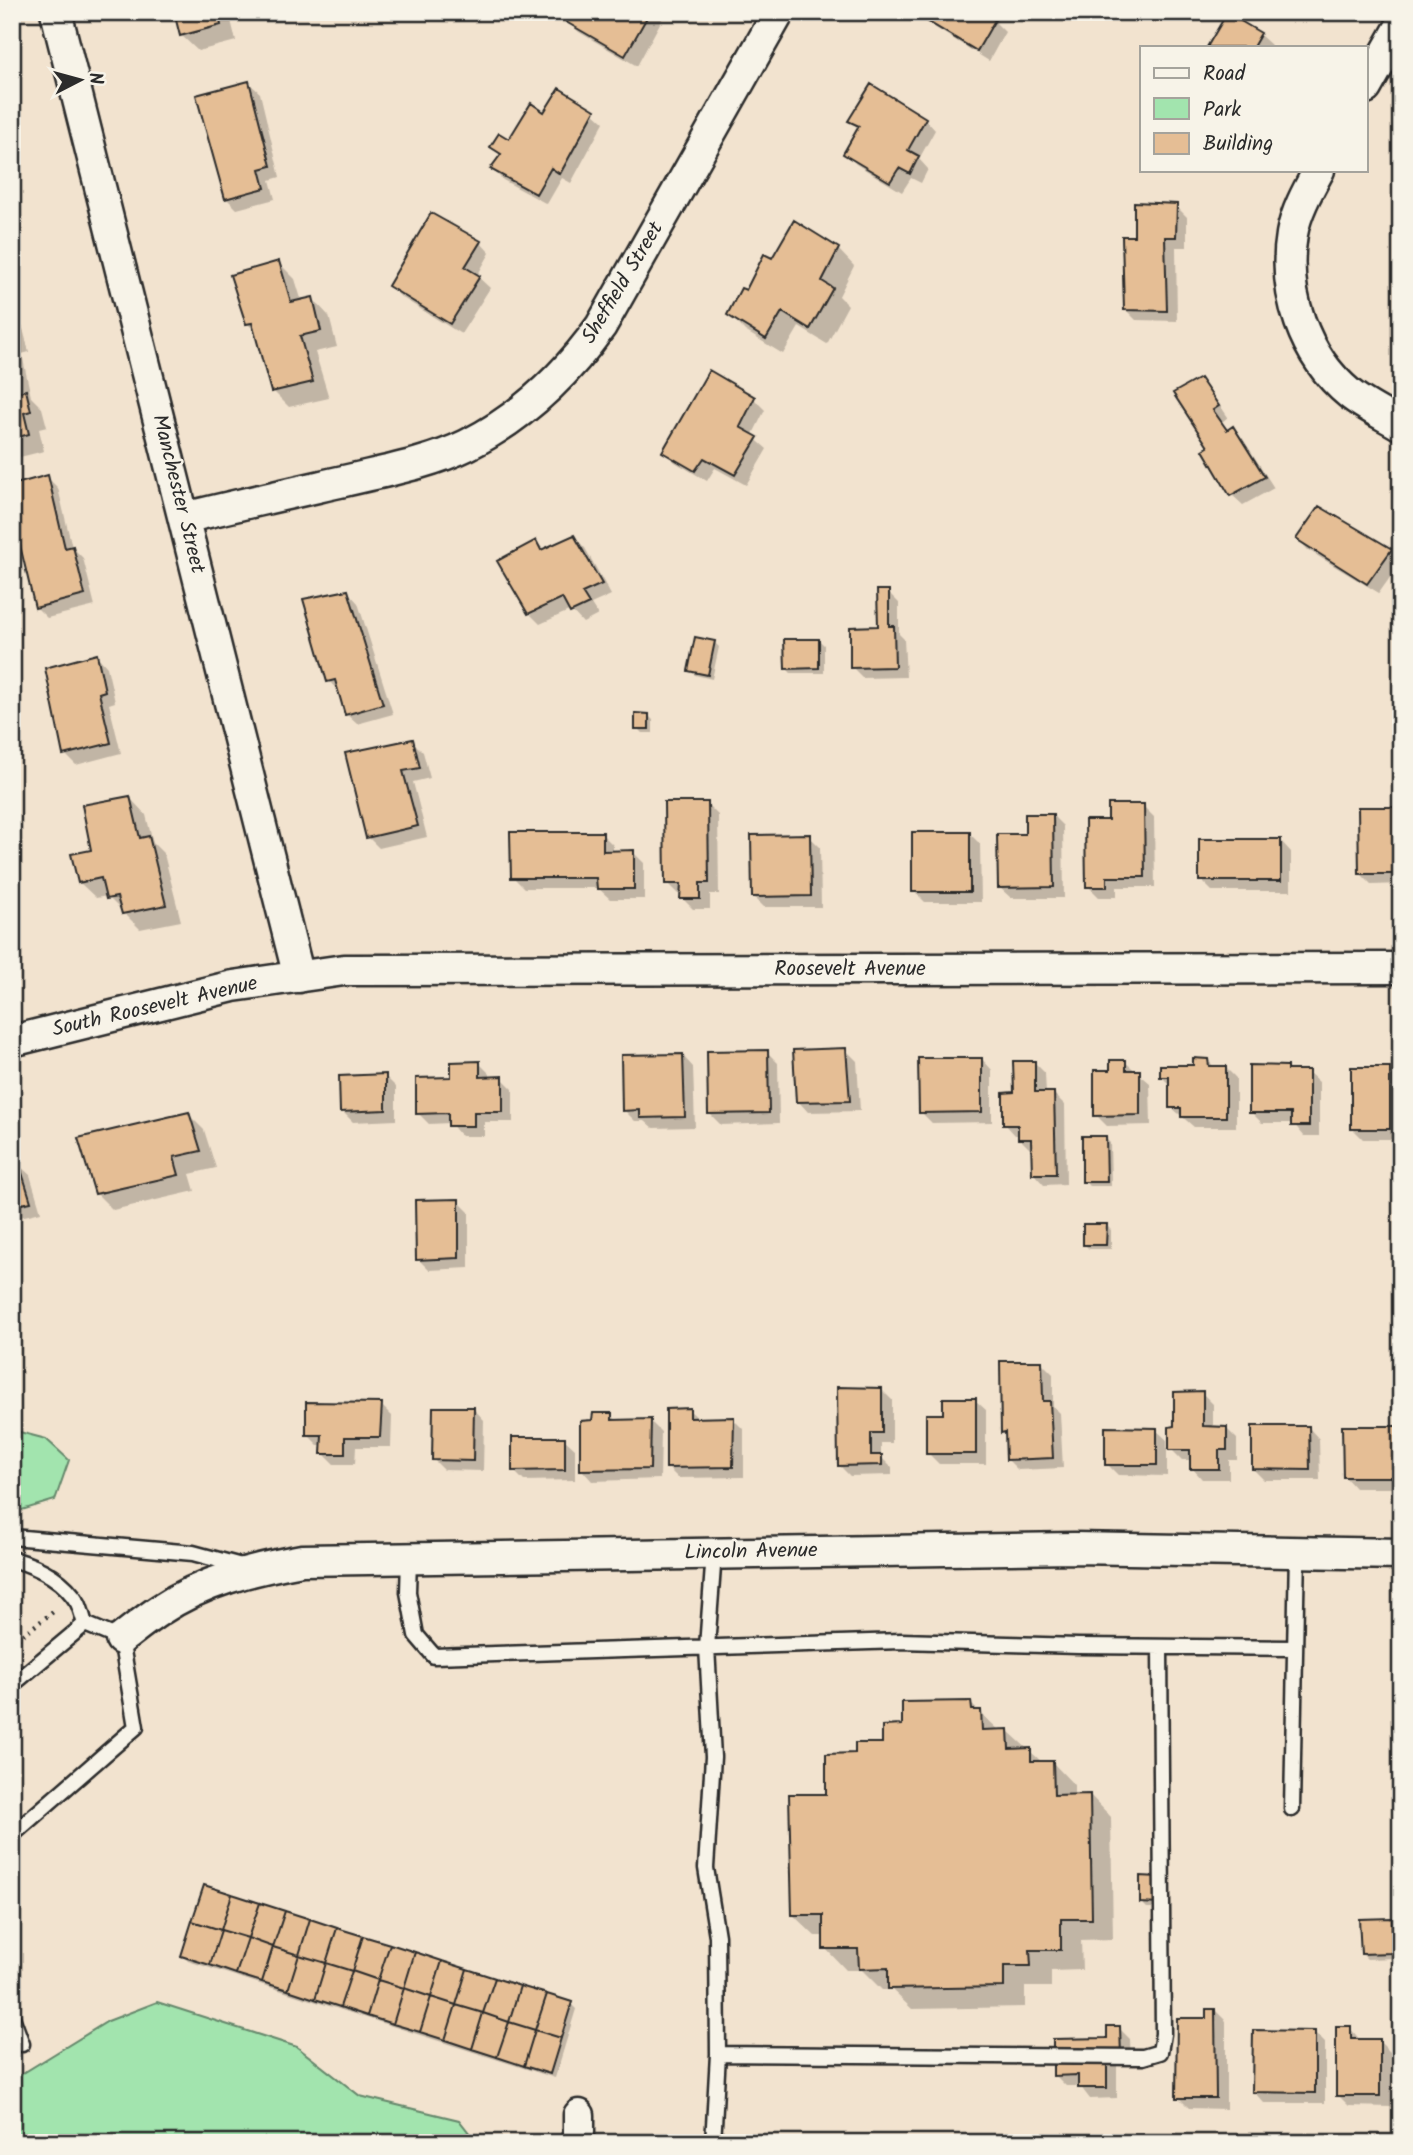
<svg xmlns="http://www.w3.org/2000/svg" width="1413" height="2155" font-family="Kalam,sans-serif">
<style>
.green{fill:#a2e4ae;stroke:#66886c;stroke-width:2}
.shadow{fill:#0003;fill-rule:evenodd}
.building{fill:#e5be95;stroke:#2b2b2b;stroke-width:2}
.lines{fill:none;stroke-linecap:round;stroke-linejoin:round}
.lane-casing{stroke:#2b2b2b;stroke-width:19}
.street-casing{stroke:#2b2b2b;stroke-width:35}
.path{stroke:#2b2b2b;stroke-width:4.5;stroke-dasharray:2 5;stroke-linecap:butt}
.lane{stroke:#f7f3e8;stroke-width:14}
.street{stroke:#f7f3e8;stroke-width:30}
.labels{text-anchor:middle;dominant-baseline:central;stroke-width:5;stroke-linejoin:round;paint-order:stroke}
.street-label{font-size:21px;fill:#2b2b2b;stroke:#f7f3e8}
</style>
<rect width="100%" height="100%" fill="#f2e3cf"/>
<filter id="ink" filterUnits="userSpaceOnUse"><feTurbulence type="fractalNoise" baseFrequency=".0143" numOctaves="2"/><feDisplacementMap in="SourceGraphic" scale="14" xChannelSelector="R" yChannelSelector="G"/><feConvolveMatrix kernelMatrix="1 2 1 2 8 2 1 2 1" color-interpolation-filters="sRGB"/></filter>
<g filter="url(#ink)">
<path class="green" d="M12,1430L46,1439L69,1460L55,1500L12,1513Z
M157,2002L297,2047L360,2096L459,2120L477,2143H12V2080L108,2021Z"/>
<path class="shadow" d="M176,12H229L236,41L198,51L181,35Z
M574,12H666L637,66L579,32L568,22Z
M910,12H1001L996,23L1005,32L989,61Z
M1227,16L1260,35L1271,45L1270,47H1209Z
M249,83L260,93L280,177L270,180L275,199L237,209L226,198Z
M593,112L604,122L571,183L562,178L547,204L503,180L492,169L501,156L492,146L510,141L545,115Z
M925,119L935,130L919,159L928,169L921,183L911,178L902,192L856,164L846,153L860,130L851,121Z
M1176,206L1187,217V247H1176L1177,321L1136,320L1125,309L1135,238Z
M480,242L490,253L477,276L490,288L461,334L401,297L390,286Z
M838,249L854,266L839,296L848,305L827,344L799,327L783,354L745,331L729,314L773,260Z
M279,263L295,279L302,302L313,299L329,316L337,347L315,352L329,398L289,407L273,391L257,333L247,323Z
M12,307L19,313L29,352L22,354L31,397L42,408L47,427L39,429L44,451L12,459Z
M710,373L754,399L765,410L752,436L767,449L746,485L715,468L707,481L675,462L664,451Z
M1200,380L1210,391L1228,417L1222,422L1229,431L1233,428L1243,439L1274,488L1243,505L1232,495L1211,448Z
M47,477L58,488L72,547L83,558L95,606L47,618L36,607Z
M574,537L585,548L611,595L591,604L598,615L583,623L571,610L540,624L529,613L536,542L545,550Z
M1298,539L1391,550L1401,562L1379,593L1308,550Z
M348,592L358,603L393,714L357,724L346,714L340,693L329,681Z
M888,592L899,603V634L904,639L906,677L863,678L852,667L880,628Z
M819,640L824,645V673H791L786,668Z
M714,642L719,647L712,679L695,675L690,670Z
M97,656L107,667L115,702L109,704L121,753L76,765L65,754Z
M648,715L653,720V733H642L637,728Z
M412,741L423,752L430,778L413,782L427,837L379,848L368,837Z
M130,798L146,815L153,843L164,854L181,921L140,929L107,896L96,898L79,882L93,851Z
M707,804L718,815L719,894H710V909H693L682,898V894H678L667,883Z
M1143,806L1154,817L1155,887H1117V897H1099L1088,886L1109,822Z
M1401,808V884L1372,885L1361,874Z
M1053,816L1063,826L1064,898H1011L1000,888L1027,836Z
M602,834L613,845V852H633L644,863V899H610L598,888H524L513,877Z
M970,834L980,844L981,902H925L914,891Z
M809,836L820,847L821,907H764L753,896Z
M1281,841L1291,852V891H1212L1201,880Z
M846,1050L857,1061L860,1111L808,1112L798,1101Z
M767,1052L778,1063L779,1123L721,1125L710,1114Z
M683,1056L693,1067L695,1127L653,1128L645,1121H635L624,1110Z
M982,1059L992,1070V1122L932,1123L921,1112Z
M1208,1060L1215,1068L1225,1067L1236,1078V1127H1194L1171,1107V1086L1161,1076L1194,1067Z
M1034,1062L1045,1073L1046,1094H1054L1065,1105L1066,1184L1044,1185L1034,1174L1033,1149H1030L1019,1138V1135H1015L1005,1124L1016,1094Z
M1125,1062L1150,1083L1151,1125L1107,1126L1096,1115L1112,1072Z
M479,1063L490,1074V1078H502L513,1089V1122H484V1136H461L450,1123L429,1124L418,1113L453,1079Z
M1287,1067L1291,1072H1308L1319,1082V1136H1304L1293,1123H1262L1251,1112Z
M1389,1069L1400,1079V1139H1363L1353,1129Z
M385,1076L396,1087V1120L353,1122L342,1111Z
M188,1114L204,1130L216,1168L190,1174L195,1191L113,1210L96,1193Z
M1105,1138L1110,1143L1111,1186H1089L1084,1181Z
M19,1165L30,1175L41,1212L12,1219V1166Z
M458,1201L469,1212V1268L429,1270L418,1259Z
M1106,1225L1111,1230V1249H1089L1084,1244Z
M1042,1363L1053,1374V1406L1060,1413L1063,1468L1018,1470L1007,1459L1006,1436L1003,1432Z
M881,1389L892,1400V1443H881V1457L892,1468V1475L850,1476L839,1465Z
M1202,1393L1213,1404V1428H1226L1237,1439V1460H1229V1479H1202L1192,1468V1460H1182L1171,1449L1176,1428Z
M975,1400L986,1410V1464H939L928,1453L945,1415Z
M381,1405L392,1416L391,1447H356L355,1464H334L323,1453V1445H318L307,1434Z
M474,1409L484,1420L483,1471L444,1470L433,1459Z
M689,1410L699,1419H733L744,1430V1477L678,1478L668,1468Z
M612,1415L618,1422L650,1421L661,1432L660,1479L592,1481L582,1470L594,1422Z
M1309,1428L1319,1439L1320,1480H1264L1253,1469Z
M1401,1428V1488H1355L1345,1477Z
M1156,1430L1167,1440V1476L1118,1475L1107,1464Z
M564,1439L575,1449V1480L524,1481L513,1470Z
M970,1703L1000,1731H1008L1043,1763H1053L1074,1785V1796L1090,1795L1111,1817L1113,1939L1081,1940L1082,1970L1051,1971V1987H1025V2007L912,2009L892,1990H882L862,1970H846L825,1948V1936H815L793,1915L828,1795L857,1755L883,1745L903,1727ZM980,1722H983V1739Z
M1142,1878L1163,1908H1147L1142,1903Z
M1391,1920L1396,1925V1958L1367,1959L1362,1954Z
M183,1956L571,2004L576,2009L555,2078L188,1961Z
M1215,2010L1226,2021V2109L1189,2108L1178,2097L1208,2020Z
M1119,2028L1130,2039L1131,2066H1117V2098L1090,2099L1080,2086H1066L1055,2075L1109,2040Z
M1350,2028L1361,2041H1379L1390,2052L1391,2107L1349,2106L1338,2095Z
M1314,2032L1325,2043V2103H1264L1254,2092Z"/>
<path class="building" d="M174,12H218L221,25L180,36Z
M572,12H650L625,56L566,22Z
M912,12H985L984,14L995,20L977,51Z
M1227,13L1261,33L1253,47H1207Z
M249,81L271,166L260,169L265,188L225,199L196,95Z
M871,84L926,118L908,150L919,156L910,174L899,168L890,182L843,154L859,126L848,121Z
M559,88L595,110L560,174L551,168L536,194L490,169L501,154L490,147L499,133L509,139L531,103L544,112Z
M1134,202L1177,204L1176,237H1165L1167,311L1124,310L1122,236H1134Z
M431,213L481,241L465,267L480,276L450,324L388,286Z
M794,220L839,248L822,281L833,288L810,329L782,312L766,339L727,315L741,288L746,290L764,254L772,258Z
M279,261L291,302L313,297L321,331L300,336L313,382L271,392L252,323L246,324L230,275Z
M12,364L18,392L26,390L31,411L24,413L29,434L12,439Z
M709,370L755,397L740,427L758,437L735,475L704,458L695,471L662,452Z
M1200,378L1219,406L1213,410L1227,430L1233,426L1265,477L1230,496L1203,450L1208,447L1173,393Z
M48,475L65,548L73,546L85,595L35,608L12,512V485Z
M1319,506L1392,549L1367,584L1296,539Z
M574,535L602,584L582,593L589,604L570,613L562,598L528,614L497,561L536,540L541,550Z
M348,590L383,704L345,715L335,680L327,682L303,599Z
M877,590H889V626H894L895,667L850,668V627L878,626Z
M695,637L715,641L708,675L688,671Z
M784,639H819V668L785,669Z
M97,654L105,691L99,693L111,743L63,755L45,668Z
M635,713L649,714V729H635Z
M413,739L420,768L403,771L418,826L366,838L345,753Z
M130,796L140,838L149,836L166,905L122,914L117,897L106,899L101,878L78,883L71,854L91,850L82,805Z
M664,802H708L709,883H700V899H680L681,884H665Z
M1108,804H1144L1145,877H1107V887H1086L1085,820H1108Z
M1358,807H1401V874H1359Z
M1025,814H1053L1054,887L998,888L997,834H1025Z
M510,832H603V851L634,850V889H597L596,878H511Z
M912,832H970V892H912Z
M810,834L811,896L752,897L751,835Z
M1199,839H1281V881H1199Z
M846,1048L850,1101L796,1102L793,1050Z
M768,1050L769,1113L708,1114L707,1051Z
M683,1054L685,1117L640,1118V1110L622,1111L621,1055Z
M918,1058H982V1112L919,1113Z
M1193,1058L1208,1059L1209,1066H1226V1117H1181V1108H1169V1077H1160V1065H1193Z
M1110,1060H1126V1070H1140V1115L1094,1116V1070H1110Z
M480,1061V1077L503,1076V1112H474V1126H448V1113L416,1114V1078L451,1077V1062Z
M1013,1061H1035V1092H1054L1056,1174H1032L1031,1139H1018V1125H1003V1093L1014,1092Z
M1249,1065L1287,1066V1070H1309V1126H1291V1113H1249Z
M1351,1067H1390V1129H1351Z
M386,1074V1110L340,1112L339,1076Z
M189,1112L201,1151L174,1157L179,1175L95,1194L78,1138Z
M1082,1136H1106L1107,1182H1082Z
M19,1163L31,1202L12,1206V1164Z
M459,1199V1258L416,1260L415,1200Z
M1083,1224H1107L1106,1245H1083Z
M1000,1361H1042L1043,1401H1050L1053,1458L1006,1460L1005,1432L1001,1433Z
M837,1387L882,1388V1433H871V1455H882V1465L838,1466Z
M1203,1391V1426L1227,1427V1450H1219V1469H1190V1450H1169V1427L1174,1426V1392Z
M943,1398H976V1454H926V1414H943Z
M306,1402L382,1403L380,1437H345V1454H321L322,1435H306Z
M433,1407H474L473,1461L432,1460Z
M690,1408V1418L734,1417L733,1467L666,1468V1409Z
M593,1413H612V1420L651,1419L650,1469L580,1470V1421L592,1420Z
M1252,1426H1309L1310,1470L1252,1469Z
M1342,1426H1401V1477H1343Z
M1105,1427L1157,1428V1465H1105Z
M512,1437H565V1470L512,1471Z
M971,1701L972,1710H981L982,1730L1008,1729L1009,1749L1031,1748V1761H1053L1054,1795L1090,1794L1092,1919H1061V1950H1030L1031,1966H1004V1987L888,1989V1968L859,1969L858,1949H823V1915H792L789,1794H826V1754L855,1753V1743H882V1726L902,1725V1702Z
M1140,1876L1159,1877V1904L1140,1903Z
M204,1885L232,1894L221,1930L192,1921Z
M232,1894L260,1903L248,1938L221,1930Z
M260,1903L285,1911L273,1947L248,1938Z
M285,1911L310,1919L299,1955L273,1947Z
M1392,1918V1953L1361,1954L1359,1919Z
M310,1919L337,1928L326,1963L299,1955Z
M192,1921L221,1930L210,1965L181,1956Z
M337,1928L363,1936L352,1971L326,1963Z
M221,1930L248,1938L236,1974L210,1965Z
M363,1936L390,1944L378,1980L352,1971Z
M248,1938L273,1947L262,1982L236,1974Z
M390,1944L415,1952L404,1988L378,1980Z
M273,1947L299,1955L288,1990L262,1982Z
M415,1952L442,1961L431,1997L404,1988Z
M299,1955L326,1963L315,1999L288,1990Z
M442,1961L467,1969L456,2005L431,1997Z
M326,1963L352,1971L340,2007L315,1999Z
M467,1969L495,1978L483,2013L456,2005Z
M352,1971L378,1980L367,2016L340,2007Z
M495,1978L520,1986L509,2022L483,2013Z
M378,1980L404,1988L393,2024L367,2016Z
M520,1986L547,1994L535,2030L509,2022Z
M404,1988L431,1997L420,2032L393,2024Z
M547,1994L572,2002L561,2038L535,2030Z
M431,1997L456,2005L445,2040L420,2032Z
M456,2005L483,2013L472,2049L445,2040Z
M1206,2009H1215L1216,2098H1176L1177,2018H1206Z
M483,2013L509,2022L497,2057L472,2049Z
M509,2022L535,2030L524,2066L497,2057Z
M1107,2026H1120L1121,2056H1107V2088H1078V2075L1053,2076V2039L1107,2038Z
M1336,2026H1351V2039H1380V2096H1336Z
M535,2030L561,2038L550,2074L524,2066Z
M1253,2030L1315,2031V2093L1252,2092Z"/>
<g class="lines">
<defs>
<path id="lane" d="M12,1537L193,1553L245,1567
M12,1559C37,1566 64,1579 78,1603C81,1609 83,1618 85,1624
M409,1559L408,1592L416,1635L434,1656L901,1641L1078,1646L1294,1648
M12,1685L85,1624L121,1639L136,1727L12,1835
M1292,1809L1297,1551
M12,2017L22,2044
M718,2054L1143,2057L1160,2052L1163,2034L1160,1647
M713,2143L718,2054L717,1936L706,1868L713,1757L707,1647L714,1553"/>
<path id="street" d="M56,12L299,977
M1366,88L1401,26
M1319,170C1308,190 1296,211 1292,234C1282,292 1304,356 1350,394C1365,406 1384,415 1401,425
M184,518C237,505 291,493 344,481C386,471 428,464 467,445C521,418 566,375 601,326L779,12
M12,1041L233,986L344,970L1401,968
M121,1639C134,1629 146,1619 160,1610C203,1581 253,1569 302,1560L1074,1548L1401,1554
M579,2143V2115"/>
</defs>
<use href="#lane" class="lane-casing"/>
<use href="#street" class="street-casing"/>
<path class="path" d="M12,1643L53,1612"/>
<use href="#lane" class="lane"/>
<use href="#street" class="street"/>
</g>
</g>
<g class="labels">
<g class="street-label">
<text transform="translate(623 283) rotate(-59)">Sheffield Street</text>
<text transform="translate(178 494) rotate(76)">Manchester Street</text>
<text x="850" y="969">Roosevelt Avenue</text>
<text transform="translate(155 1007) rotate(-13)">South Roosevelt Avenue</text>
<text transform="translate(751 1552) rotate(-1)">Lincoln Avenue</text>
</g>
</g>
<rect width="1413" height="2155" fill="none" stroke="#f7f3e8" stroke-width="42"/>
<rect x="21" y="21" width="1371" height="2113" fill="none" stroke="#2b2b2b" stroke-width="2.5" filter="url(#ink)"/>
<rect x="1140" y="46" width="228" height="126" fill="#f7f3e8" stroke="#a5a39c" stroke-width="2"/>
<rect x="1154" y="68" width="35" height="10" fill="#f7f3e8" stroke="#a5a39c" stroke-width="2"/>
<text x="1203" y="80" font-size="21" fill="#2b2b2b">Road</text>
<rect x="1154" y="98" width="35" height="21" fill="#a2e4ae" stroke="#a5a39c" stroke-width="2"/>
<text x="1203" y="116" font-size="21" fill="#2b2b2b">Park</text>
<rect x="1154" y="133" width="35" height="21" fill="#e5be95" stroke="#a5a39c" stroke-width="2"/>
<text x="1203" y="150" font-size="21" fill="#2b2b2b">Building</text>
<g transform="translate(80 80) rotate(84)" stroke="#f7f3e8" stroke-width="5" paint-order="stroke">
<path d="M0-5L12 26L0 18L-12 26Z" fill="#2b2b2b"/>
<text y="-10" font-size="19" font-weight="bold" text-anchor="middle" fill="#2b2b2b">N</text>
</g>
</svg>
